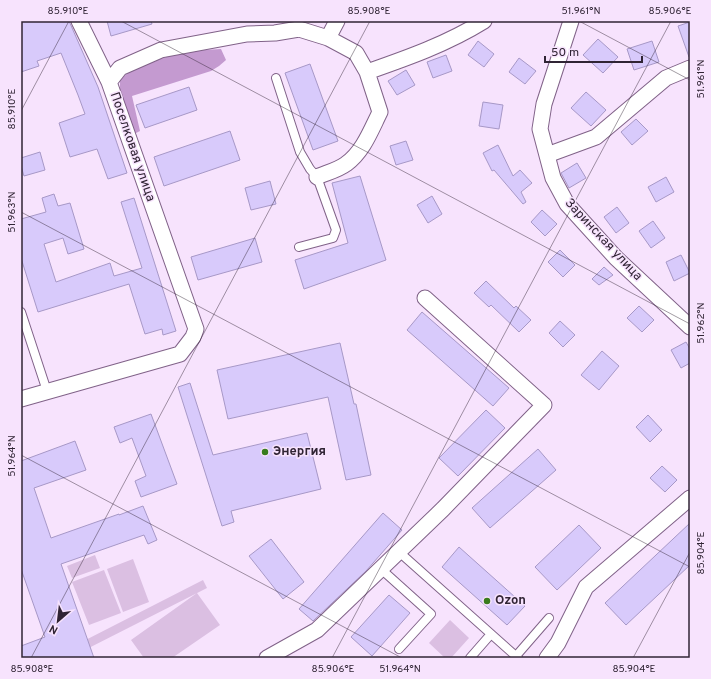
<svg xmlns="http://www.w3.org/2000/svg" width="711" height="679" font-family="Overpass,sans-serif">
<style>
.green{fill:#dbbfe2}
.forest{fill:#c49ad0}
.building{fill:#d8cafb;stroke:#a798c7}
.lines{fill:none;stroke-linecap:round;stroke-linejoin:round}
.lane-casing{stroke:#806288;stroke-width:10}
.street-casing{stroke:#806288;stroke-width:17}
.lane{stroke:#fff;stroke-width:8}
.street{stroke:#fff;stroke-width:15}
.ticks{fill:none;stroke:#302434;stroke-width:1;stroke-opacity:0.45}
.poi-dot{fill:#387c1d;stroke:#f7e3fd;stroke-width:1.5}
.labels{text-anchor:middle;dominant-baseline:central;stroke-width:3;stroke-linejoin:round;paint-order:stroke}
.street-label{font-size:13px;fill:#302434;stroke:#f7e3fd}
.poi-label{font-size:13px;font-weight:bold;fill:#302434;stroke:#f7e3fd;text-anchor:start}
.neatline{fill:none;stroke:#302434;stroke-width:1.5}
.ticks-label{font-size:10px;text-anchor:middle;fill:#302434}
</style>
<rect width="100%" height="100%" fill="#f7e3fd"/>
<path class="green" d="M95,555L100,568L72,578L67,566Z
M133,559L149,602L123,612L107,569Z
M104,570L121,613L89,625L72,582Z
M203,580L207,588L71,657L68,649Z
M197,593L220,625L172,658H144L131,640Z
M450,620L469,638L451,658H445L429,643Z"/>
<path class="forest" d="M221,49L226,60L219,66L211,71L132,96L140,131L132,135L120,103V79L131,71L147,63L186,51Z"/>
<path class="building" d="M21,21H69L98,87L127,173L108,179L97,149L70,157L59,123L85,114L78,95L61,53L37,61L39,66L21,72Z
M107,21H151L152,24L111,36Z
M690,22V57H689L678,26Z
M598,39L618,57L603,73L583,55Z
M478,41L494,54L484,67L468,55Z
M652,41L659,62L634,70L627,49Z
M446,55L452,71L433,78L427,62Z
M519,58L536,71L525,84L509,72Z
M310,64L338,141L313,150L285,73Z
M406,70L415,85L397,95L388,81Z
M189,87L197,110L145,128L136,105Z
M586,92L606,110L591,126L571,108Z
M483,102L503,105L499,129L479,126Z
M636,119L648,131L632,145L621,132Z
M230,131L240,160L164,186L154,157Z
M406,141L413,160L396,165L390,146Z
M498,145L513,176L520,170L532,183L521,192L526,202L523,204L494,170L492,171L483,153Z
M40,152L45,170L24,176L21,166V158Z
M577,163L586,178L569,188L561,173Z
M360,176L386,260L304,289L295,260L348,243L332,183Z
M666,177L674,192L656,202L648,187Z
M270,181L276,204L251,210L245,188Z
M54,194L58,206L70,203L84,249L68,254L63,238L44,244L56,282L110,263L114,276L142,268L121,202L134,198L176,331L163,335L162,329L145,334L129,284L38,312L21,258V219L46,212L42,198Z
M432,196L442,214L428,223L417,205Z
M617,207L629,223L616,233L604,217Z
M542,210L557,224L545,236L531,222Z
M653,221L665,238L651,248L639,231Z
M255,238L262,262L198,280L191,257Z
M560,250L575,265L563,277L548,262Z
M681,255L690,273L674,281L666,262Z
M604,267L613,275L599,285L592,279Z
M486,281L514,308L516,306L531,320L519,332L491,305L489,307L474,293Z
M639,306L654,320L642,332L627,318Z
M422,312L509,388L493,406L407,330Z
M560,321L575,335L563,347L549,333Z
M686,342L690,349V363L681,368L671,350Z
M340,343L354,404H356L371,475L346,480L328,397L228,419L217,370Z
M602,351L619,366L599,390L581,375Z
M190,383L213,455L307,433L321,489L231,511L234,522L222,526L178,387Z
M486,410L505,428L458,476L439,458Z
M151,414L177,484L141,497L135,481L146,476L132,438L120,443L114,427Z
M648,415L662,430L650,442L636,427Z
M75,441L86,470L34,488L51,538L119,514V515L143,506L157,540L148,544L144,535L61,564L94,658H21V646L45,637L21,569V461Z
M538,449L556,470L490,528L472,508Z
M662,466L677,480L665,492L650,478Z
M383,513L402,530L366,571L313,621L299,609Z
M690,523V565L626,625L605,603Z
M579,525L601,548L557,590L535,567Z
M271,539L304,582L283,599L249,556Z
M459,547L525,606L507,625L442,567Z
M389,595L410,613L372,656L351,637Z"/>
<g class="lines">
<defs>
<path id="lane" d="M276,78L300,152L310,169L317,177L336,230L333,238L299,247
M21,312L47,391
M398,551L518,658
M381,569L431,614L399,649
M516,656L549,618
M470,658L491,634"/>
<path id="street" d="M79,21L109,82
M571,21L544,104L540,129L553,178L567,204L616,258L690,327
M328,38L337,21
M367,72C407,58 447,44 484,21
M547,155L596,137L666,78L690,68
M21,399L180,354L193,337L196,329L109,82L120,68L161,50L247,34L275,33L299,29L328,38L356,53L367,72L380,112C371,130 363,152 346,164C338,170 326,173 317,177
M267,658L317,630L443,509L544,405L425,298
M547,658L558,643L586,587L690,498"/>
</defs>
<use href="#lane" class="lane-casing"/>
<use href="#street" class="street-casing"/>
<use href="#lane" class="lane"/>
<use href="#street" class="street"/>
</g>
<path class="ticks" d="M121,21L690,324M579,21L690,80M21,111L69,21M21,212L690,567M21,455L402,658M31,658L370,21M332,658L671,21M633,658L690,552"/>
<g class="poi-dot">
<circle cx="265" cy="452" r="4"/>
<circle cx="487" cy="601" r="4"/>
</g>
<g class="labels">
<g class="street-label">
<text transform="translate(132 147) rotate(71)">Поселковая улица</text>
<text transform="translate(603 240) rotate(47)">Заринская улица</text>
</g>
<g class="poi-label">
<text x="273" y="452">Энергия</text>
<text x="495" y="601">Ozon</text>
</g>
</g>
<rect width="711" height="679" fill="none" stroke="#f7e3fd" stroke-width="44"/>
<g transform="translate(58 621) rotate(208)" stroke="#f7e3fd" stroke-width="3" paint-order="stroke">
<path d="M0-3L7 15L0 10L-7 15Z" fill="#302434"/>
<text y="-6" font-size="11" font-weight="bold" text-anchor="middle" fill="#302434">N</text>
</g>
<path d="M545 56v6h97v-6" fill="none" stroke="#302434" stroke-width="2"/>
<text x="551" y="56" font-size="12" fill="#302434" stroke="#f7e3fd" stroke-width="3" paint-order="stroke">50 m</text>
<rect x="22" y="22" width="667" height="635" class="neatline"/>
<g class="ticks-label">
<text x="68" y="14">85.910°E</text>
<text x="369" y="14">85.908°E</text>
<text x="581" y="14">51.961°N</text>
<text x="670" y="14">85.906°E</text>
<text transform="translate(700 79) rotate(-90)" y="4">51.961°N</text>
<text transform="translate(11 109) rotate(-90)" y="4">85.910°E</text>
<text transform="translate(11 212) rotate(-90)" y="4">51.963°N</text>
<text transform="translate(700 323) rotate(-90)" y="4">51.962°N</text>
<text transform="translate(11 456) rotate(-90)" y="4">51.964°N</text>
<text transform="translate(700 553) rotate(-90)" y="4">85.904°E</text>
<text x="32" y="672">85.908°E</text>
<text x="333" y="672">85.906°E</text>
<text x="400" y="672">51.964°N</text>
<text x="634" y="672">85.904°E</text>
</g>
</svg>
